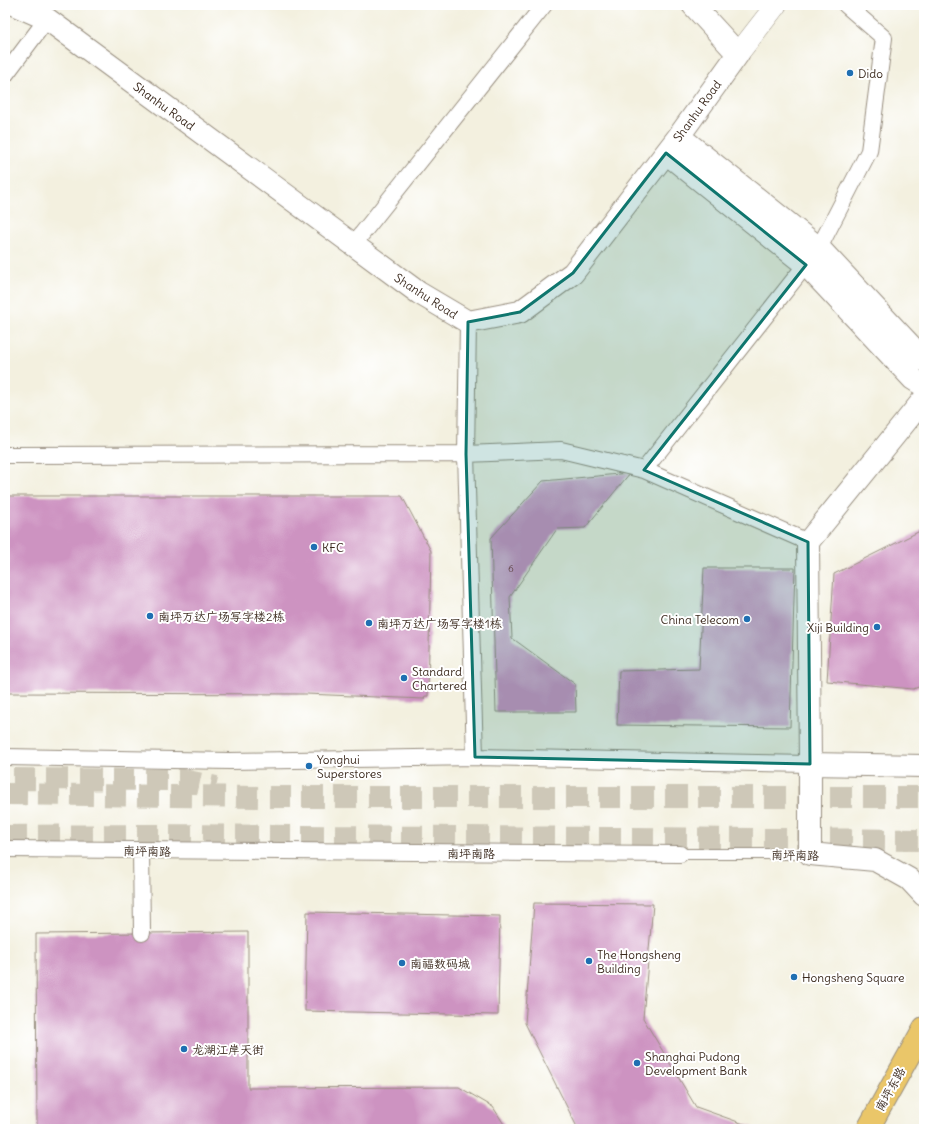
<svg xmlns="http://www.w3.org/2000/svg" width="929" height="1134" font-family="Delius,'LXGW WenKai TC',sans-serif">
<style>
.building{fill:#cd93c1}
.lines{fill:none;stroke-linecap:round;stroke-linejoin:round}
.trunk-tunnel{stroke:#cec8b8;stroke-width:22;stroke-dasharray:22 11;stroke-linecap:butt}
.service-casing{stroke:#978d7e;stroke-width:12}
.pedestrian-casing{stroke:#978d7e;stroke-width:18}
.minor-casing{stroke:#978d7e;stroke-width:22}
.tertiary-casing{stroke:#978d7e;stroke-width:24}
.primary-casing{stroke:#978d7e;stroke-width:24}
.service{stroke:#fff;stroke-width:10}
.pedestrian{stroke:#fff;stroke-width:16}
.minor{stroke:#fff;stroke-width:21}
.tertiary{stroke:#fff;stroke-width:22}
.primary{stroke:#eac669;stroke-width:22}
.marked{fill:#0f766e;fill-opacity:0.2;stroke:#0f766e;stroke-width:3;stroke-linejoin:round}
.poi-dot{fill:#1f6fb2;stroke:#fff;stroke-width:1.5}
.labels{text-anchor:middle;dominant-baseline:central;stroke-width:4;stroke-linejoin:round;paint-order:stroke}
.number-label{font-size:10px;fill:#604447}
.poi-label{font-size:12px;fill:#3b2a1e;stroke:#fff;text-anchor:start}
.street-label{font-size:12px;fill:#3b2a1e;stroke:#fff}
</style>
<rect width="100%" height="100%" fill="#fff"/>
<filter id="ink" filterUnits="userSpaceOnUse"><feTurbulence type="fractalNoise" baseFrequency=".025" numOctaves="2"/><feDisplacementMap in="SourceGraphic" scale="8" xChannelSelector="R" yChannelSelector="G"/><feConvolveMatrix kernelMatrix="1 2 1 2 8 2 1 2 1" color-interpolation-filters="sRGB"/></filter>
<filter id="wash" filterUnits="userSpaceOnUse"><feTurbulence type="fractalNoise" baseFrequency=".012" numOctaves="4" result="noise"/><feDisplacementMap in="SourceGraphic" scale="16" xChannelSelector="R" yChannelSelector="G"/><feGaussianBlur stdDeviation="0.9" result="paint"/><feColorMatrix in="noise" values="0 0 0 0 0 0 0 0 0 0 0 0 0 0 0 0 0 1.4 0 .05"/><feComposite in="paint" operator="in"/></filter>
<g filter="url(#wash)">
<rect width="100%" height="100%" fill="#f3f0df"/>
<g id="blocks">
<path class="building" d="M630,473L585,528L557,529L510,597L512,638L575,684L576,712H496L491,538L543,481Z
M5,496H402L431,551L428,696H425L424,699L306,694L5,693Z
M924,529V685L913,689L827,681L834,574Z
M704,568H795L790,727L617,725L619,671L699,669Z
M534,903L653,904L643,1018L696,1107L758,1129H578L525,1023Z
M307,912L500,916L498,1015L305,1011Z
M248,932V1088L459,1087L493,1107L507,1129H37L36,934Z"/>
</g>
</g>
<g filter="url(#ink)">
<use href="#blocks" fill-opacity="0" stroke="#978d7e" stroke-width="1"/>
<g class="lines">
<path class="trunk-tunnel" d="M13,779L183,780L216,787
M5,794L262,797H924
M5,836L149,835L924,840"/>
<defs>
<path id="service" d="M680,854H810"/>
<path id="pedestrian" d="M5,75L47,19
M353,245L544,5
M468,322L466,454L475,757
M5,455L466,454L561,450L644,470L808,542
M644,470L819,248L869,151L884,38L846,5
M5,757L230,761L475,757L810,764
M5,849L680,854
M141,850L142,933"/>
<path id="minor" d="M738,54L776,5"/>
<path id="tertiary" d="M15,5L47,19L419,293L468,322L520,312L573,273L679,136L738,54L693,5
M679,136L819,248L924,360
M666,153L806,265L913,379L924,386
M924,399L808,542L810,764V854L875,860L909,879L924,895
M810,764L924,766"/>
<path id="primary" d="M868,1129L924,1028"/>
</defs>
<use href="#service" class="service-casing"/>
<use href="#pedestrian" class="pedestrian-casing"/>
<use href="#minor" class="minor-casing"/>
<use href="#tertiary" class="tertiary-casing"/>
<use href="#primary" class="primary-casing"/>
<use href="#service" class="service"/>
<use href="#pedestrian" class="pedestrian"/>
<use href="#minor" class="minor"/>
<use href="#tertiary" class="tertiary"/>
<use href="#primary" class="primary"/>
</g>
</g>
<path class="marked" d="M666,153L806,265L644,470L808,542L810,764L475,757L466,454L468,322L520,312L573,273Z"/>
<g class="poi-dot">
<circle cx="850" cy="73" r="4"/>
<circle cx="314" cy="547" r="4"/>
<circle cx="150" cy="616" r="4"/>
<circle cx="747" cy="619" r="4"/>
<circle cx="369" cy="623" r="4"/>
<circle cx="877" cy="627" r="4"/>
<circle cx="404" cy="678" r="4"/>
<circle cx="309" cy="766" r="4"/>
<circle cx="589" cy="961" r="4"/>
<circle cx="402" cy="963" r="4"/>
<circle cx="794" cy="977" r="4"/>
<circle cx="184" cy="1049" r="4"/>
<circle cx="637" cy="1063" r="4"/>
</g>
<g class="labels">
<g class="number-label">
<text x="511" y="568">6</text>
</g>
<g class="poi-label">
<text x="858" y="73">Dido</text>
<text x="322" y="547">KFC</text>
<text x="158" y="616">南坪万达广场写字楼2栋</text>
<text x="739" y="619" text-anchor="end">China Telecom</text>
<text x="377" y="623">南坪万达广场写字楼1栋</text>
<text x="869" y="627" text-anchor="end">Xiji Building</text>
<text x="412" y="671">Standard<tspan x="412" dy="14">Chartered</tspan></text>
<text x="317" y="759">Yonghui<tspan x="317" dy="14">Superstores</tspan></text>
<text x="597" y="954">The Hongsheng<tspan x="597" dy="14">Building</tspan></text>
<text x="410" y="963">南福数码城</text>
<text x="802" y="977">Hongsheng Square</text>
<text x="192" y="1049">龙湖江岸天街</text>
<text x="645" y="1056">Shanghai Pudong<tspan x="645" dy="14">Development Bank</tspan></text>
</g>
<g class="street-label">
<text transform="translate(164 106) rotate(36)">Shanhu Road</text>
<text transform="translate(697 111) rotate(-54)">Shanhu Road</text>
<text transform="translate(426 296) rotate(33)">Shanhu Road</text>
<text transform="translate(147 851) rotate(1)">南坪南路</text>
<text x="471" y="853">南坪南路</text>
<text transform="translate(795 855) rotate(1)">南坪南路</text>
<text transform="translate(890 1089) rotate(-61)">南坪东路</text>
</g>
</g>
<rect width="929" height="1134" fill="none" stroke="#fff" stroke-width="20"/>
</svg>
